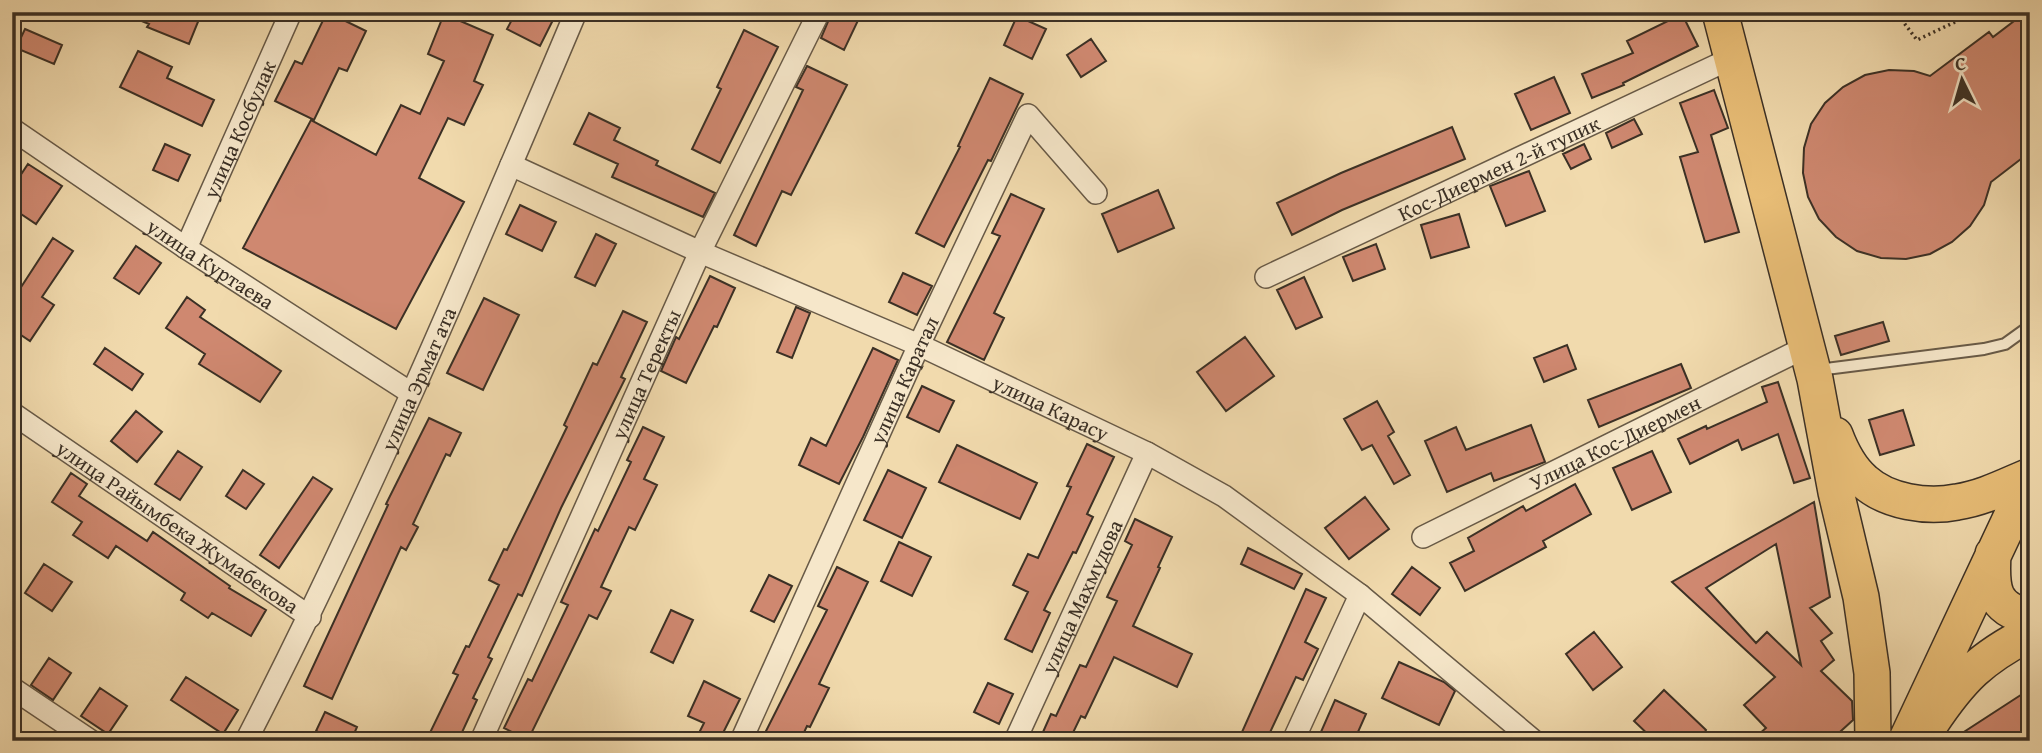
<svg xmlns="http://www.w3.org/2000/svg" width="2042" height="753" font-family="'Gentium Book Plus',serif">
<style>
.building{fill:#cf8870;stroke:#3b3025;stroke-width:2;fill-rule:evenodd}
.lines{fill:none;stroke-linecap:round;stroke-linejoin:round}
.service-casing{stroke:#685a47;stroke-width:14}
.minor-casing{stroke:#685a47;stroke-width:24}
.trunk-casing{stroke:#3b3025;stroke-width:38}
.path{stroke:#3b3025;stroke-width:3.5;stroke-dasharray:2 3.5;stroke-linecap:butt}
.service{stroke:#f6e7ca;stroke-width:10}
.minor{stroke:#f6e7ca;stroke-width:21}
.trunk{stroke:#e8bd76;stroke-width:35}
.labels{text-anchor:middle;dominant-baseline:central;stroke-width:6;stroke-linejoin:round;paint-order:stroke}
.street-label{font-size:21px;fill:#3b3025;stroke:#f6e7ca}
</style>
<rect width="100%" height="100%" fill="#f1daad"/>
<filter id="stains"><feTurbulence type="fractalNoise" baseFrequency=".00286" numOctaves="4"/><feColorMatrix values="0 0 0 0 .2 0 0 0 0 .09 0 0 0 0 .02 0 0 0 .5 -.17"/></filter>
<radialGradient id="worn" r=".72"><stop offset=".6" stop-color="#630" stop-opacity="0"/><stop offset="1" stop-color="#630" stop-opacity=".3"/></radialGradient>
<path class="building" d="M120,12H202L189,44L147,27L149,24Z
M327,12L366,31L347,71L339,68L314,120L275,101L295,61L302,64Z
M516,12H557L540,46L507,29Z
M832,12H862L844,50L821,38Z
M2026,12H2030V152L1991,182L1984,205L1970,226L1952,242L1930,254L1906,259L1881,258L1857,251L1836,237L1819,219L1808,197L1803,173L1804,148L1811,124L1825,103L1843,87L1865,75L1889,70L1914,71L1930,76L1989,32L1993,37Z
M444,14L493,35L474,81L483,85L464,125L448,118L419,178L464,202L396,329L243,248L311,120L376,155L401,105L420,114L444,61L428,54Z
M1682,14L1698,46L1623,83L1624,85L1592,98L1582,74L1633,53L1627,41Z
M1017,16L1046,29L1032,59L1004,45Z
M25,29L62,45L54,64L16,48Z
M744,30L778,47L720,163L692,149L721,89L717,87Z
M1091,39L1106,61L1081,77L1067,55Z
M138,51L172,67L167,78L214,100L202,126L120,87Z
M807,66L847,85L791,195L782,191L756,246L734,235L803,90L796,87Z
M1554,77L1570,113L1531,130L1515,94Z
M990,78L1023,94L991,161L988,160L944,247L916,233L960,147L958,146Z
M1714,90L1728,128L1711,135L1739,232L1705,242L1680,157L1698,152L1680,103Z
M589,113L620,128L614,140L658,161L656,165L715,193L703,217L612,177L618,164L574,144Z
M1634,119L1642,134L1612,148L1606,133Z
M1452,127L1465,159L1342,210L1292,235L1277,203L1341,173Z
M165,144L190,155L178,181L153,170Z
M1584,144L1591,159L1571,169L1563,154Z
M28,164L62,186L36,224L12,208V188Z
M1529,171L1545,211L1506,226L1490,186Z
M1158,190L1174,228L1118,252L1102,214Z
M1011,194L1044,209L994,313L1004,318L984,360L947,342L1000,236L992,233Z
M520,205L556,222L542,251L506,234Z
M1459,214L1469,247L1431,258L1421,225Z
M596,234L616,244L595,286L575,277Z
M53,238L73,251L42,297L54,305L30,341L12,329V301Z
M1376,244L1385,269L1353,281L1343,257Z
M136,246L161,263L139,294L114,278Z
M903,273L932,286L917,315L889,302Z
M710,276L735,288L717,327L714,326L686,383L661,371L676,337L679,339Z
M1304,277L1322,317L1296,329L1277,290Z
M187,297L205,310L200,317L281,371L260,402L199,364L205,354L166,328Z
M484,298L519,315L483,390L447,373Z
M796,307L810,313L792,358L777,352Z
M623,311L647,322L621,377L625,379L561,508L522,596L518,594L488,657L492,659L473,698L477,700L458,741H426L458,675L453,673L466,646L469,647L499,585L489,580L504,549L507,550L534,495L567,427L564,425L593,363L597,365Z
M1883,322L1889,341L1841,355L1835,336Z
M1245,337L1274,376L1226,411L1197,372Z
M1567,345L1576,369L1544,382L1534,358Z
M105,348L143,374L132,390L94,364Z
M873,348L898,360L863,437L839,484L799,465L811,438L826,446Z
M1681,364L1691,388L1599,427L1588,400Z
M1778,382L1810,478L1794,483L1778,434L1742,450L1738,440L1690,464L1678,439L1706,426L1707,429L1767,402L1762,387Z
M922,386L954,401L939,432L907,417Z
M1377,401L1394,432L1388,436L1410,475L1394,484L1372,445L1362,450L1344,419Z
M1903,410L1914,445L1880,455L1869,420Z
M136,411L162,432L137,462L111,441Z
M429,418L461,433L450,456L446,454L413,524L418,527L406,550L401,547L332,699L304,686L388,505L386,504Z
M1531,425L1545,462L1494,481L1491,473L1447,492L1425,441L1456,427L1466,450Z
M643,427L664,437L644,479L657,485L635,530L629,527L601,587L611,591L597,619L589,615L528,740L504,728L528,679L532,681L568,605L561,602L595,529L598,531L631,462L627,460Z
M1087,444L1114,457L1087,514L1093,517L1076,553L1073,552L1044,610L1050,613L1032,652L1005,639L1028,592L1013,585L1028,554L1038,558L1071,487L1067,486Z
M957,445L1037,483L1020,519L939,482Z
M178,451L202,467L180,500L155,484Z
M1652,451L1671,492L1632,510L1613,468Z
M243,470L264,484L246,509L226,496Z
M888,470L926,488L902,538L864,520Z
M71,473L87,484L79,496L147,541L153,532L230,586L229,588L266,610L251,636L212,613L208,618L181,600L185,593L116,546L108,558L73,535L82,522L52,502Z
M313,477L332,489L279,568L260,555Z
M1575,484L1591,514L1543,541L1546,547L1465,591L1450,563L1474,551L1468,538L1523,506L1526,511Z
M1365,497L1389,529L1349,559L1325,528Z
M1814,502L1830,597L1810,608L1832,633L1821,641L1834,660L1821,671L1852,701L1853,720L1830,741H1751L1766,728L1744,705L1775,677L1672,582ZM1776,544L1801,665L1767,632L1756,643L1706,588Z
M1135,519L1172,537L1158,567L1160,568L1133,626L1192,654L1177,687L1114,657L1085,718L1081,716L1069,741H1039L1051,714L1056,716L1080,665L1086,667L1117,601L1107,597L1132,545L1125,541Z
M899,542L931,557L912,596L881,581Z
M1248,548L1302,574L1294,589L1241,564Z
M44,564L72,582L52,611L25,593Z
M837,567L868,582L819,684L829,688L810,727L807,726L800,741H761L827,610L818,606Z
M1412,567L1440,588L1420,615L1392,594Z
M769,575L792,586L774,622L751,611Z
M1306,589L1326,598L1305,642L1318,649L1303,680L1296,677L1266,741H1238Z
M671,610L693,620L673,663L651,652Z
M1594,632L1622,667L1593,690L1566,654Z
M49,658L71,673L53,700L31,685Z
M1399,662L1444,682L1455,691L1439,725L1382,698Z
M186,677L238,710L223,734L171,700Z
M704,681L740,699L719,741H695L704,723L688,716Z
M988,683L1013,694L999,724L974,712Z
M100,688L127,706L108,734L81,716Z
M2030,689V741H1950Z
M1664,690L1706,730L1705,732L1715,741H1655L1634,721Z
M1335,700L1366,714L1354,741H1317Z
M325,712L357,727L351,741H337L316,731Z"/>
<g class="lines">
<defs>
<path id="service" d="M1818,370L1984,349L2005,344L2030,326"/>
<g id="minor">
<path id="s1" d="M12,129L186,248L411,393"/>
<path id="s2" d="M511,165L700,252L919,345L1147,453L1224,496L1360,595L1534,741"/>
<path id="s3" d="M186,248L291,12"/>
<path id="s4" d="M1266,277L1732,58"/>
<path id="s5" d="M12,413L310,617"/>
<path id="s6" d="M1423,537L1806,347"/>
<path d="M12,688L91,741"/>
<path id="s7" d="M246,741C368,504 472,258 576,12"/>
<path id="s8" d="M481,741L700,252L819,12"/>
<path id="s9" d="M741,741L919,345L1028,115L1096,193"/>
<path id="s10" d="M1015,741L1147,453"/>
<path d="M1293,741L1360,595"/>
</g>
<path id="trunk" d="M1720,12L1815,379L1836,492L1861,597L1872,673L1873,741
M1835,435C1841,451 1850,469 1864,481C1887,502 1927,508 1957,502C1983,498 2006,486 2030,476
M1993,554C1991,588 1992,609 2030,617
M1931,723C1961,678 1981,658 2030,633
M1906,741L2030,477"/>
</defs>
<use href="#service" class="service-casing"/>
<use href="#minor" class="minor-casing"/>
<use href="#trunk" class="trunk-casing"/>
<path class="path" d="M1896,12L1898,15L1902,12
M1898,15L1917,40L1976,12"/>
<use href="#service" class="service"/>
<use href="#minor" class="minor"/>
<use href="#trunk" class="trunk"/>
</g>
<g class="labels">
<g class="street-label">
<text stroke="none"><textPath href="#s3" startOffset="130">улица Косбулак</textPath></text>
<text stroke="none"><textPath href="#s4" startOffset="257">Кос-Диермен 2-й тупик</textPath></text>
<text stroke="none"><textPath href="#s1" startOffset="240">улица Куртаева</textPath></text>
<text stroke="none"><textPath href="#s8" startOffset="402">улица Теректы</textPath></text>
<text stroke="none"><textPath href="#s7" startOffset="401">улица Эрмат ата</textPath></text>
<text stroke="none"><textPath href="#s9" startOffset="396">улица Каратал</textPath></text>
<text stroke="none"><textPath href="#s2" startOffset="592">улица Карасу</textPath></text>
<text stroke="none"><textPath href="#s6" startOffset="214">Улица Кос-Диермен</textPath></text>
<text stroke="none"><textPath href="#s5" startOffset="201">улица Райымбека Жумабекова</textPath></text>
<text stroke="none"><textPath href="#s10" startOffset="159">улица Махмудова</textPath></text>
</g>
</g>
<rect width="2042" height="753" fill="none" stroke="#f1daad" stroke-width="42"/>
<rect x="14" y="14" width="2014" height="725" fill="none" stroke="#3b3025" stroke-width="3.5"/>
<rect x="21" y="21" width="2000" height="711" fill="none" stroke="#3b3025" stroke-width="2"/>
<g transform="translate(1962 80) rotate(355)" stroke="#f6e7ca" stroke-width="5" paint-order="stroke">
<path d="M0-5L12 26L0 18L-12 26Z" fill="#3b3025"/>
<text y="-10" font-size="19" font-weight="bold" text-anchor="middle" fill="#3b3025">С</text>
</g>
<rect width="100%" height="100%" filter="url(#stains)"/>
<rect width="100%" height="100%" fill="url(#worn)"/>
</svg>
